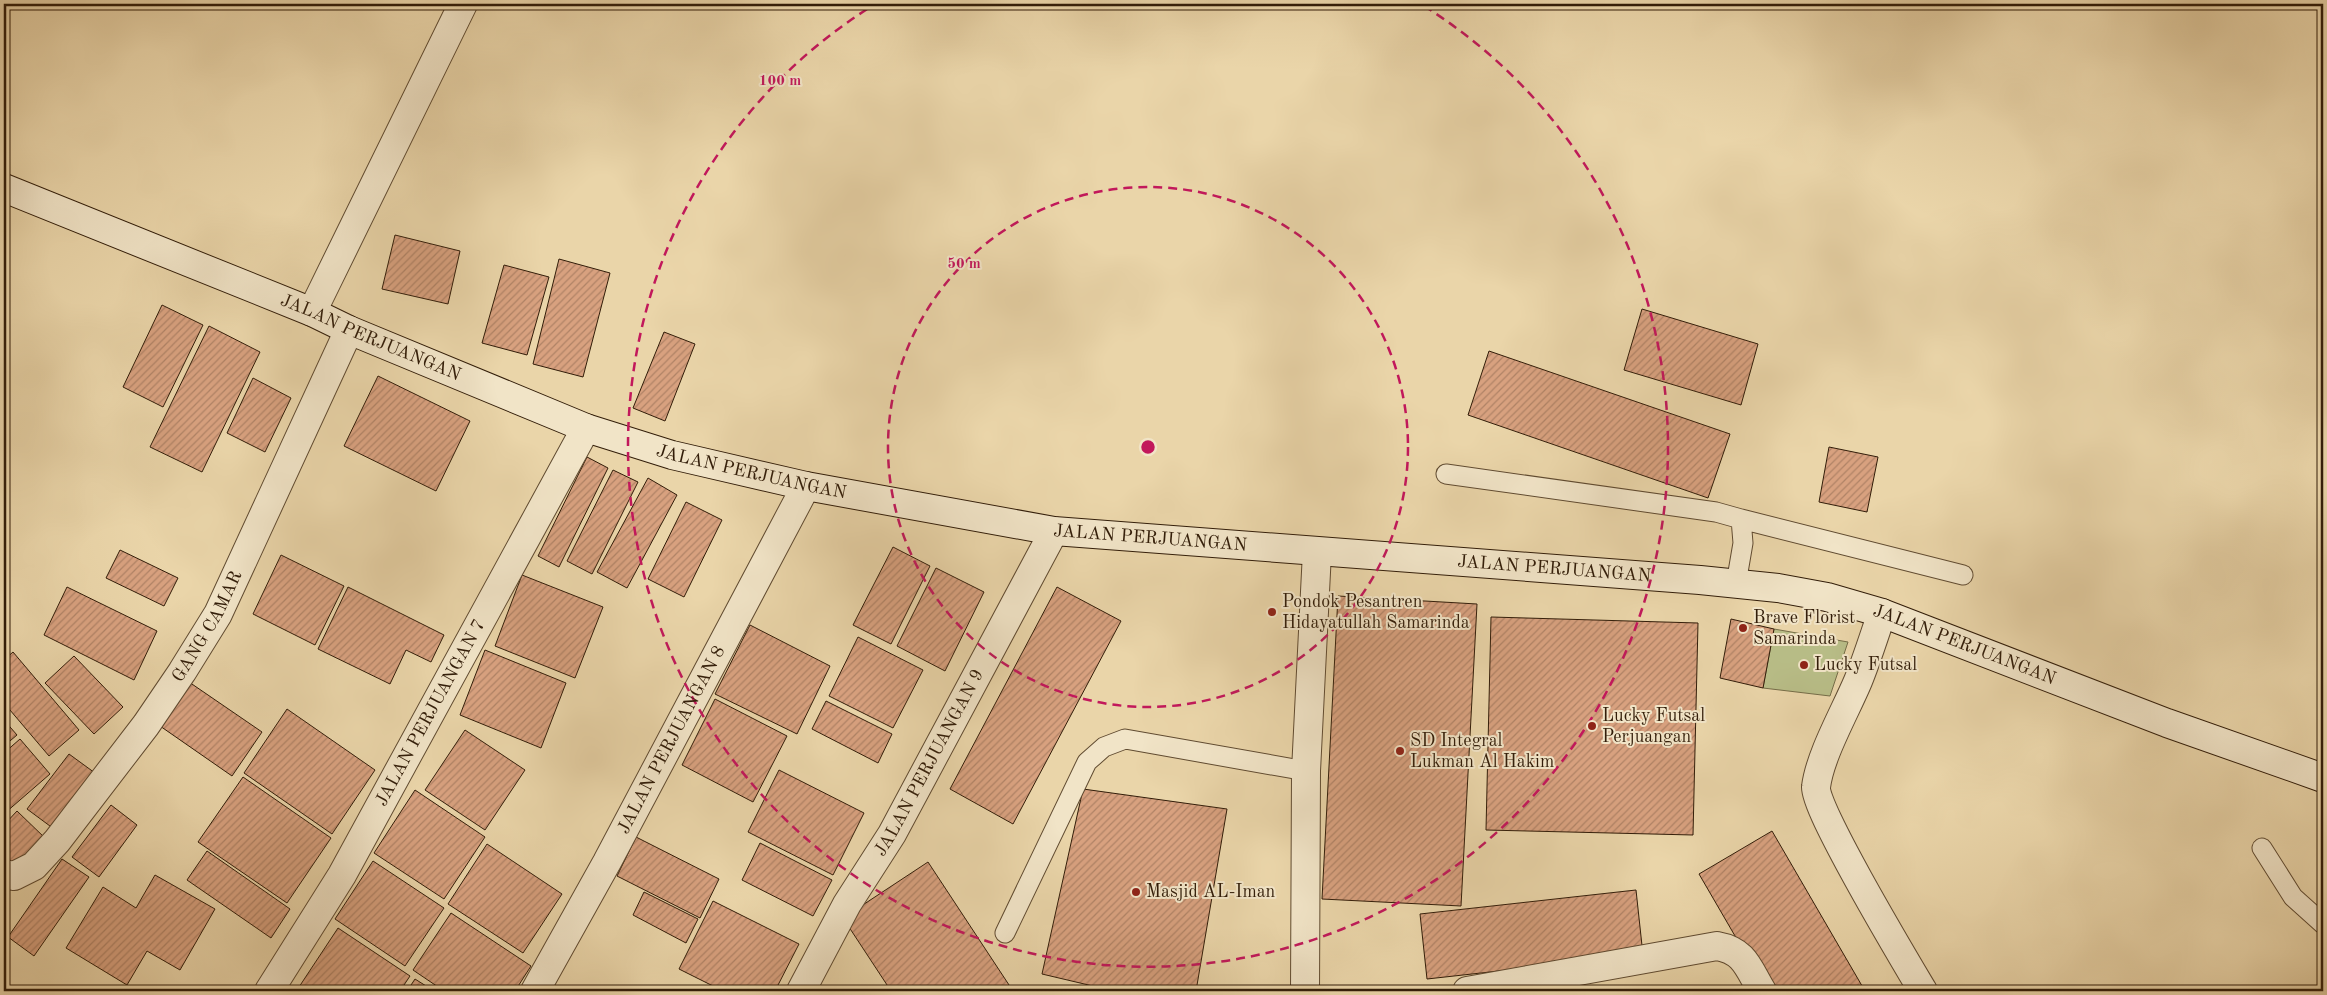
<svg xmlns="http://www.w3.org/2000/svg" width="2327" height="995" font-family="'Old Standard TT',serif">
<style>
.park{fill:#b8bd87;stroke:#756d48}
.building{fill:url(#building-hatch);stroke:#321d09}
.lines{fill:none;stroke-linecap:round;stroke-linejoin:round}
.lane-casing{stroke:#604b31;stroke-width:21}
.street-casing{stroke:#604b31;stroke-width:30}
.secondary-casing{stroke:#321d09;stroke-width:30}
.lane{stroke:#f1e4c7;stroke-width:19}
.street{stroke:#f1e4c7;stroke-width:28}
.secondary{stroke:#f1e4c7;stroke-width:28}
.ring{fill:none;stroke:#c2185b;stroke-width:2.5;stroke-dasharray:9 6}
.poi-dot{fill:#8f2418;stroke:#f1e4c7;stroke-width:2}
.labels{text-anchor:middle;dominant-baseline:central;stroke-width:4;stroke-linejoin:round;paint-order:stroke}
.street-label{font-size:18px;fill:#321d09;stroke:#f1e4c7}
.poi-label{font-size:18px;fill:#321d09;stroke:#f1e4c7;text-anchor:start}
.centre{fill:#c2185b;stroke:#f1e4c7;stroke-width:2.5}
.ring-label{font-size:15px;text-anchor:middle;font-weight:bold;fill:#c2185b;stroke:#f1e4c7;stroke-width:4;stroke-linejoin:round;paint-order:stroke}
</style>
<defs>
<pattern id="building-hatch" width="6" height="6" patternUnits="userSpaceOnUse" patternTransform="scale(1.25)"><rect width="6" height="6" fill="#d8a17f"/><path d="M-1 1l2-2M0 6l6-6M5 7l2-2" fill="none" stroke="#b08366"/></pattern>
</defs>
<rect width="100%" height="100%" fill="#ead5a9"/>
<filter id="stains"><feTurbulence type="fractalNoise" baseFrequency=".004" numOctaves="4"/><feColorMatrix values="0 0 0 0 .2 0 0 0 0 .09 0 0 0 0 .02 0 0 0 .5 -.17"/></filter>
<radialGradient id="worn" r=".72"><stop offset=".6" stop-color="#630" stop-opacity="0"/><stop offset="1" stop-color="#630" stop-opacity=".3"/></radialGradient>
<path class="park" d="M1774,629L1848,642L1830,696L1763,688Z"/>
<path class="building" d="M395,235L460,251L448,304L382,289Z
M559,259L610,273L583,377L533,364Z
M504,265L549,277L527,355L482,343Z
M162,305L203,325L163,407L123,387Z
M1642,309L1758,344L1741,405L1624,370Z
M209,326L260,352L202,472L150,447Z
M664,332L695,344L665,421L633,408Z
M1489,351L1730,434L1708,498L1468,415Z
M378,376L470,421L436,491L344,446Z
M253,378L291,398L265,452L227,433Z
M1829,447L1878,457L1867,512L1819,502Z
M587,457L608,468L559,567L538,556Z
M613,470L638,482L592,574L567,561Z
M648,478L677,495L627,588L597,572Z
M686,502L722,520L684,597L648,579Z
M893,547L930,566L891,644L853,625Z
M120,550L178,578L164,606L106,578Z
M281,555L344,586L315,645L253,614Z
M936,568L984,592L945,671L897,646Z
M522,575L603,607L575,678L495,646Z
M67,587L157,631L134,680L44,635Z
M348,587L444,635L431,662L406,650L390,684L318,649Z
M1057,587L1121,621L1013,824L950,789Z
M1338,596L1477,604L1461,906L1322,899Z
M1491,617L1698,623L1693,835L1486,830Z
M1731,619L1774,629L1763,688L1720,678Z
M750,625L830,666L797,734L715,694Z
M858,637L923,670L893,728L829,696Z
M485,650L566,683L541,748L460,715Z
M13,652L79,730L49,756L4,703V660Z
M74,656L123,707L94,734L45,683Z
M189,682L262,732L232,776L160,726Z
M715,699L787,736L753,802L682,765Z
M826,701L892,734L878,763L812,729Z
M287,709L375,770L332,834L244,773Z
M4,720L17,735L4,746Z
M465,730L525,770L485,830L425,790Z
M20,739L50,774L5,813L4,753Z
M69,754L95,773L54,829L27,809Z
M779,770L864,813L833,875L748,832Z
M243,777L331,838L287,903L198,842Z
M1083,789L1227,809L1196,991H1114L1042,974Z
M415,790L485,837L444,899L374,853Z
M111,805L137,825L99,877L72,857Z
M17,811L45,838L11,872L4,865V825Z
M1772,831L1865,991H1767L1699,874Z
M636,837L719,879L700,918L617,876Z
M760,843L832,880L813,916L742,880Z
M487,844L562,894L523,953L448,904Z
M207,851L290,909L271,938L187,880Z
M62,859L89,877L34,956L8,937Z
M373,861L444,908L405,966L335,919Z
M928,862L1013,991H891L843,918Z
M155,875L215,909L180,970L147,951L127,985L66,948L103,887L136,908Z
M1636,890L1643,955L1427,979L1420,914Z
M644,892L698,919L686,943L633,915Z
M713,901L799,944L775,991H723L679,969Z
M451,913L531,966L515,991H444L413,970Z
M338,928L410,976L400,991H304L299,987Z
M415,979L434,991H407Z"/>
<g class="lines">
<defs>
<path id="lane" d="M1446,474L1716,512L1741,519L1743,543L1736,584
M1741,519L1963,575
M2262,848L2293,897L2323,924
M1005,933L1087,762L1104,747L1125,739L1306,771"/>
<g id="street">
<path d="M312,312L463,4"/>
<path d="M1882,613C1874,636 1867,659 1858,681C1845,712 1820,755 1816,787C1813,807 1907,964 1923,991"/>
<path id="s1" d="M4,874L14,876L34,866L57,841L146,725L182,672L218,614L349,330"/>
<path id="s2" d="M269,991L342,875L586,428"/>
<path id="s3" d="M535,991L607,862L806,486"/>
<path id="s4" d="M801,991L847,904L892,834L1054,531"/>
<path d="M1305,991L1306,771L1317,552"/>
<path d="M1467,991L1717,946C1745,951 1748,968 1762,991"/>
</g>
<g id="secondary">
<path id="s5" d="M4,188L312,312L349,330L586,428L672,455L806,486L1054,531L1700,580L1778,588L1827,597L1882,613L2167,723L2323,778"/>
</g>
</defs>
<use href="#lane" class="lane-casing"/>
<use href="#street" class="street-casing"/>
<use href="#secondary" class="secondary-casing"/>
<use href="#lane" class="lane"/>
<use href="#street" class="street"/>
<use href="#secondary" class="secondary"/>
</g>
<g class="ring">
<circle cx="1148" cy="447" r="260"/>
<path d="M1424 6A520 520 0 1 1 872 6"/>
</g>
<g class="poi-dot">
<circle cx="1272" cy="612" r="5"/>
<circle cx="1743" cy="628" r="5"/>
<circle cx="1804" cy="665" r="5"/>
<circle cx="1592" cy="726" r="5"/>
<circle cx="1400" cy="751" r="5"/>
<circle cx="1136" cy="892" r="5"/>
</g>
<g class="labels">
<g class="street-label">
<text stroke="none"><textPath href="#s5" startOffset="396">JALAN PERJUANGAN</textPath></text>
<text stroke="none"><textPath href="#s5" startOffset="801">JALAN PERJUANGAN</textPath></text>
<text stroke="none"><textPath href="#s5" startOffset="1206">JALAN PERJUANGAN</textPath></text>
<text stroke="none"><textPath href="#s5" startOffset="1611">JALAN PERJUANGAN</textPath></text>
<text stroke="none"><textPath href="#s1" startOffset="329">GANG CAMAR</textPath></text>
<text stroke="none"><textPath href="#s5" startOffset="2031">JALAN PERJUANGAN</textPath></text>
<text stroke="none"><textPath href="#s2" startOffset="322">JALAN PERJUANGAN 7</textPath></text>
<text stroke="none"><textPath href="#s3" startOffset="286">JALAN PERJUANGAN 8</textPath></text>
<text stroke="none"><textPath href="#s4" startOffset="262">JALAN PERJUANGAN 9</textPath></text>
</g>
<g class="poi-label">
<text x="1282" y="602">Pondok Pesantren<tspan x="1282" dy="21">Hidayatullah Samarinda</tspan></text>
<text x="1753" y="618">Brave Florist<tspan x="1753" dy="21">Samarinda</tspan></text>
<text x="1814" y="665">Lucky Futsal</text>
<text x="1602" y="716">Lucky Futsal<tspan x="1602" dy="21">Perjuangan</tspan></text>
<text x="1410" y="741">SD Integral<tspan x="1410" dy="21">Lukman Al Hakim</tspan></text>
<text x="1146" y="892">Masjid AL-Iman</text>
</g>
</g>
<circle cx="1148" cy="447" r="8" class="centre"/>
<g class="ring-label">
<text x="780" y="85">100 m</text>
<text x="964" y="268">50 m</text>
</g>
<rect width="2327" height="995" fill="none" stroke="#ead5a9" stroke-width="20"/>
<rect x="5" y="5" width="2317" height="985" fill="none" stroke="#321d09" stroke-width="2.5"/>
<rect x="10" y="10" width="2307" height="975" fill="none" stroke="#321d09"/>
<rect width="100%" height="100%" filter="url(#stains)"/>
<rect width="100%" height="100%" fill="url(#worn)"/>
</svg>
